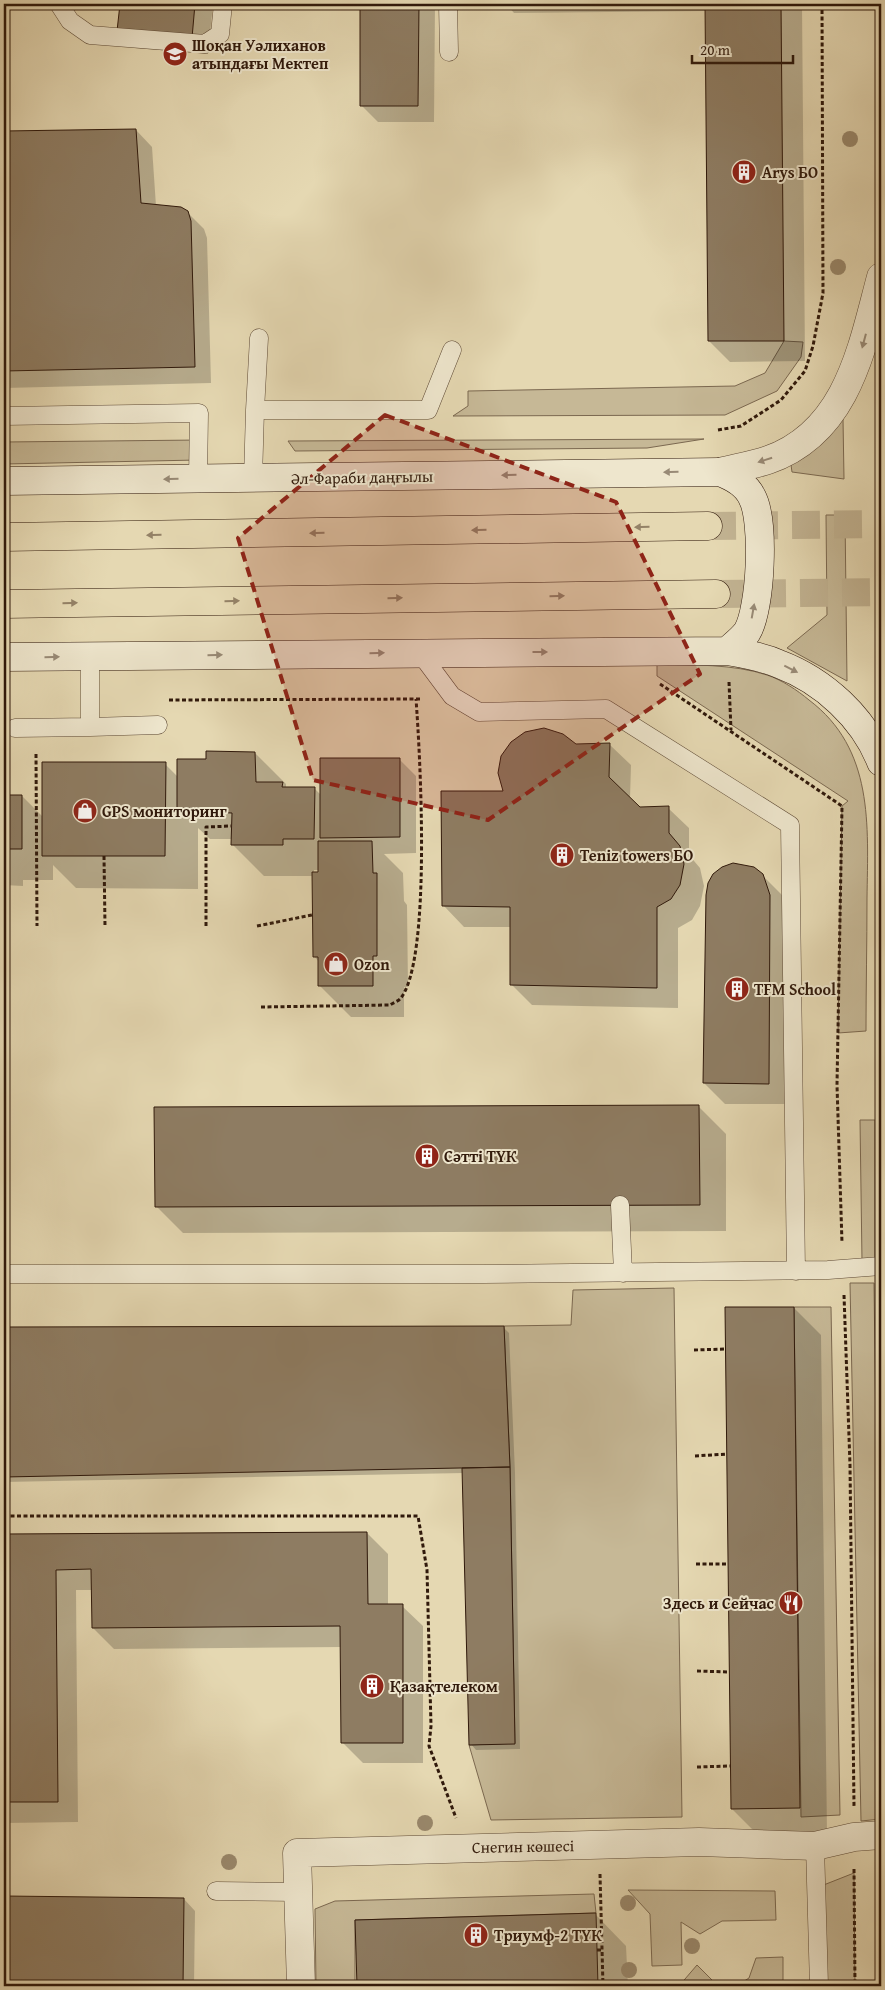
<svg xmlns="http://www.w3.org/2000/svg" width="885" height="1990" font-family="'Gentium Book Plus',serif">
<style>
.green{fill:#c6b896;stroke:#7b6850}
.shadow{fill:#0003;fill-rule:evenodd}
.building{fill:#8e7c62;stroke:#30190b}
.lines{fill:none;stroke-linecap:round;stroke-linejoin:round}
.primary-tunnel{stroke:#c1b291;stroke-width:28;stroke-dasharray:28 14;stroke-linecap:butt}
.service-casing{stroke:#5d4935;stroke-width:19}
.minor-casing{stroke:#5d4935;stroke-width:29}
.tertiary-casing{stroke:#5d4935;stroke-width:29}
.secondary-casing{stroke:#30190b;stroke-width:29}
.primary-casing{stroke:#30190b;stroke-width:29}
.path{stroke:#30190b;stroke-width:3;stroke-dasharray:4 2.5;stroke-linecap:butt}
.service{stroke:#eee6cd;stroke-width:18}
.minor{stroke:#eee6cd;stroke-width:28}
.tertiary{stroke:#eee6cd;stroke-width:28}
.secondary{stroke:#eee6cd;stroke-width:28}
.primary{stroke:#e5d8b2;stroke-width:28}
.tree{fill:#9a896d}
.oneway{fill:#988a76}
.oneway2{fill:#948267}
.marked{fill:#8f2418;fill-opacity:0.2;stroke:#8f2418;stroke-width:4;stroke-dasharray:10 6;stroke-linejoin:round}
.labels{text-anchor:middle;dominant-baseline:central;stroke-width:4;stroke-linejoin:round;paint-order:stroke}
.poi-label{font-size:16px;font-weight:bold;fill:#30190b;stroke:#eee6cd;text-anchor:start}
.street-label{font-size:16px;fill:#30190b;stroke:#eee6cd}
</style>
<rect width="100%" height="100%" fill="#e5d8b2"/>
<filter id="stains"><feTurbulence type="fractalNoise" baseFrequency=".004" numOctaves="4"/><feColorMatrix values="0 0 0 0 .2 0 0 0 0 .09 0 0 0 0 .02 0 0 0 .5 -.17"/></filter>
<radialGradient id="worn" r=".72"><stop offset=".6" stop-color="#630" stop-opacity="0"/><stop offset="1" stop-color="#630" stop-opacity=".3"/></radialGradient>
<path class="green" d="M784,341L803,342L801,357L777,391L725,415L453,416L468,406V391L735,386L765,373Z
M843,419L844,479L792,472L791,465L816,445Z
M704,439L647,448L295,451L288,441Z
M200,440L198,460L4,464V442Z
M826,515H845L847,681L787,648L827,615Z
M657,664C692,665 734,664 767,675C782,680 797,690 809,700C874,749 868,825 867,898C867,943 866,987 866,1031L838,1033L842,806L848,801L657,676Z
M860,1120H875V1258L862,1261Z
M850,1283H874L881,1819L861,1821Z
M674,1288L682,1817L491,1820L469,1745L515,1743L510,1467L504,1326L571,1325L573,1290Z
M794,1307H831L840,1815L801,1817Z
M854,1873L855,1986H819L816,1888Z
M628,1890L775,1891L776,1920L722,1921L700,1934L681,1922L682,1965L652,1966L650,1914Z
M594,1894L596,1913L355,1920V1986H316L315,1909L335,1901Z
M783,1957V1986H727L738,1985L749,1978L756,1958Z
M697,1965L715,1983L722,1986H679Z"/>
<path class="shadow" d="M121,4H213L208,54L135,48L119,31Z
M362,4H435L434,122H378L361,105Z
M506,4H802L805,361L730,362L709,341L706,11L514,13Z
M136,130L152,147L156,206L187,212L204,229L207,238L211,383L4,388V132Z
M610,745L631,765L630,799L640,809L668,808L689,828V855L700,868L704,886L700,906L692,920L678,928V1008L532,1005L511,984V927H464L444,906L504,792L576,746Z
M255,753L286,784V788H314L321,795L399,759L416,776V853L384,854L403,873L404,901L407,905L408,987H404V1017H351L320,986L319,962L314,956L313,876H264L233,845V839H210L198,828V889L76,888L53,865V880H23V886L4,885V796H22L43,817L165,764L178,777L207,760ZM314,870H319V874H314Z
M762,875L784,897L790,1104H725L704,1083Z
M699,1107L726,1134V1231L183,1233L156,1206Z
M794,1308L821,1335L827,1835L759,1836L732,1809Z
M503,1327L509,1333L515,1473L520,1749L476,1750L471,1744L464,1473L4,1482V1328Z
M367,1533L388,1554V1606H402L423,1626V1763H363L342,1742V1647L114,1649L93,1628L92,1590H76L78,1822L4,1823V1535Z
M4,1897L184,1899L195,1911L194,1986H4Z
M595,1914L626,1946L628,1986H358L356,1921Z"/>
<path class="building" d="M120,4H195L192,38L117,31Z
M360,4H419L418,106H360Z
M705,4H781L784,341H708Z
M136,129L141,203L181,207L188,211L191,221L195,367L4,371V131Z
M544,728L563,734L576,744L610,743L609,777L640,807L669,806V833L680,846L684,864L680,885L671,899L657,907V988L510,985V907L442,906L441,791H503L498,773L501,756L511,742L525,732Z
M206,751L255,752L256,782H283L282,787H315L314,839H283V845H231L232,813L205,812V808H177V759H206Z
M320,758H400V837L320,838Z
M42,762H166L165,856H42Z
M4,795H22V849H4Z
M318,841H372L373,873H377V956H373V986H318V957H313L312,872H318Z
M733,863L754,867L763,874L770,895L769,1084L703,1083L706,895L708,883L713,874L722,867Z
M699,1105L700,1205L155,1207L154,1107Z
M725,1307H794L800,1808L731,1809Z
M504,1326L510,1467L4,1477V1327Z
M510,1467L515,1744L469,1745L462,1468Z
M367,1532L368,1604H403V1743H341L340,1626L92,1628L91,1569L56,1570L58,1802H4V1534Z
M4,1896L184,1898L183,1986H4Z
M596,1913L598,1986H357L355,1920Z"/>
<g class="lines">
<path class="primary-tunnel" d="M708,526L881,524
M716,594L881,592"/>
<defs>
<path id="service" d="M59,4L70,21L90,35L205,44L220,34L223,4
M448,4L449,52
M255,410L259,338
M4,416L199,413L198,479
M253,479L255,410H428L452,350
M420,653L452,696L479,712L606,709L790,825L796,1271
M90,727L158,725
M15,728L90,727V656
M620,1205L623,1273
M4,1274H483L828,1270L881,1266
M815,1846L819,1986
M216,1891L298,1892"/>
<path id="minor" d="M301,1986L297,1853L699,1842L815,1846L854,1837L881,1835"/>
<path id="tertiary" d="M720,472C736,468 753,465 768,460C848,432 862,347 881,277"/>
<path id="secondary" d="M4,481L720,472C733,477 746,484 752,497C765,521 761,609 747,632C742,639 734,645 727,651
M4,657L727,651C745,654 763,657 779,664C824,681 864,718 881,762"/>
<path id="primary" d="M4,537L708,526
M4,604L716,594"/>
</defs>
<use href="#service" class="service-casing"/>
<use href="#minor" class="minor-casing"/>
<use href="#tertiary" class="tertiary-casing"/>
<use href="#secondary" class="secondary-casing"/>
<use href="#primary" class="primary-casing"/>
<path class="path" d="M718,430L741,426L781,400L805,371L813,346L823,293L822,4
M729,682L731,730
M660,684L842,806L837,1085L842,1243
M169,700L420,699
M36,754L37,926
M104,856L105,926
M206,926V827L231,826
M257,926L312,915
M261,1007L390,1005C393,1003 398,1001 400,999C432,962 420,753 416,699
M844,1295L850,1465L854,1806
M694,1350L726,1349
M695,1456L727,1454
M4,1516H418L427,1570L431,1726L429,1746L456,1818
M696,1564H728
M697,1671L729,1672
M697,1767L731,1766
M854,1869L855,1986
M600,1874L603,1986
M597,1950H602"/>
<use href="#service" class="service"/>
<use href="#minor" class="minor"/>
<use href="#tertiary" class="tertiary"/>
<use href="#secondary" class="secondary"/>
<use href="#primary" class="primary"/>
</g>
<g class="tree">
<circle cx="850" cy="139" r="8"/>
<circle cx="838" cy="267" r="8"/>
<circle cx="425" cy="1823" r="8"/>
<circle cx="229" cy="1862" r="8"/>
<circle cx="628" cy="1903" r="8"/>
<circle cx="692" cy="1946" r="8"/>
<circle cx="629" cy="1970" r="8"/>
</g>
<defs><path id="oneway-solid" d="M-6-.8H1V-3.2L6.5 0L1 3.2V.8H-6Z" transform="scale(1.25)"/></defs>
<g class="oneway">
<use href="#oneway-solid" transform="translate(864 341) rotate(105)"/>
<use href="#oneway-solid" transform="translate(765 460) rotate(162)"/>
<use href="#oneway-solid" transform="translate(671 472) rotate(179)"/>
<use href="#oneway-solid" transform="translate(509 475) rotate(179)"/>
<use href="#oneway-solid" transform="translate(171 479) rotate(179)"/>
<use href="#oneway-solid" transform="translate(753 611) rotate(-80)"/>
<use href="#oneway-solid" transform="translate(540 652)"/>
<use href="#oneway-solid" transform="translate(377 653) rotate(-1)"/>
<use href="#oneway-solid" transform="translate(215 655) rotate(-1)"/>
<use href="#oneway-solid" transform="translate(52 657) rotate(-1)"/>
<use href="#oneway-solid" transform="translate(791 669) rotate(27)"/>
</g>
<g class="oneway2">
<use href="#oneway-solid" transform="translate(642 527) rotate(179)"/>
<use href="#oneway-solid" transform="translate(479 530) rotate(179)"/>
<use href="#oneway-solid" transform="translate(317 533) rotate(179)"/>
<use href="#oneway-solid" transform="translate(154 535) rotate(179)"/>
<use href="#oneway-solid" transform="translate(557 596) rotate(-1)"/>
<use href="#oneway-solid" transform="translate(395 598) rotate(-1)"/>
<use href="#oneway-solid" transform="translate(232 601) rotate(-1)"/>
<use href="#oneway-solid" transform="translate(70 603) rotate(-1)"/>
</g>
<path class="marked" d="M385,415L616,502L700,674L488,820L313,780L238,538Z"/>
<defs>
<symbol id="school-disc" viewBox="-11 -11 22 22"><circle r="9.5" fill="#8f2418" stroke="#eee6cd"/><path d="M0-5L7-2L0 1L-7-2ZM-4 1L0 2.5L4 1V4Q0 6-4 4Z" fill="#fff"/></symbol>
<symbol id="building-disc" viewBox="-11 -11 22 22"><circle r="9.5" fill="#8f2418" stroke="#eee6cd"/><path d="M-4-6H4V6H1V3H-1V6H-4ZM-2.5-4.3h1.7v1.8h-1.7ZM.8-4.3h1.7v1.8H.8ZM-2.5-1h1.7V.8h-1.7ZM.8-1h1.7V.8H.8Z" fill="#fff"/></symbol>
<symbol id="shop-disc" viewBox="-11 -11 22 22"><circle r="9.5" fill="#8f2418" stroke="#eee6cd"/><path d="M-5-2.5h2.3a2.7 3.5 0 0 1 5.4 0H5L5.5 6h-11ZM-1.5-2.5h3a1.5 2.3 0 0 0-3 0Z" fill="#fff"/></symbol>
<symbol id="restaurant-disc" viewBox="-11 -11 22 22"><circle r="9.5" fill="#8f2418" stroke="#eee6cd"/><path d="M-5-6h1v4h1v-4h1v4h1v-4h1v5L-1.5 .5V6h-2V.5L-5-1ZM5-6V6H3V1.5H1.5Q1.5-4 5-6Z" fill="#fff"/></symbol>
</defs>
<g fill-rule="evenodd">
<use href="#school-disc" x="161" y="40" width="28" height="28"/>
<use href="#building-disc" x="730" y="158" width="28" height="28"/>
<use href="#shop-disc" x="71" y="797" width="28" height="28"/>
<use href="#building-disc" x="548" y="841" width="28" height="28"/>
<use href="#shop-disc" x="322" y="950" width="28" height="28"/>
<use href="#building-disc" x="723" y="975" width="28" height="28"/>
<use href="#building-disc" x="413" y="1142" width="28" height="28"/>
<use href="#restaurant-disc" x="777" y="1589" width="28" height="28"/>
<use href="#building-disc" x="358" y="1672" width="28" height="28"/>
<use href="#building-disc" x="462" y="1921" width="28" height="28"/>
</g>
<g class="labels">
<g class="poi-label">
<text x="192" y="45">Шоқан Уәлиханов<tspan x="192" dy="18">атындағы Мектеп</tspan></text>
<text x="762" y="172">Arys БО</text>
<text x="102" y="811">GPS мониторинг</text>
<text x="580" y="855">Teniz towers БО</text>
<text x="354" y="964">Ozon</text>
<text x="754" y="989">TFM School</text>
<text x="444" y="1156">Сәтті ТҮК</text>
<text x="774" y="1603" text-anchor="end">Здесь и Сейчас</text>
<text x="390" y="1686">Қазақтелеком</text>
<text x="494" y="1935">Триумф-2 ТҮК</text>
</g>
<g class="street-label">
<text transform="translate(362 477) rotate(-1)">Әл-Фараби даңғылы</text>
<text transform="translate(523 1846) rotate(-1)">Снегин көшесі</text>
</g>
</g>
<rect width="885" height="1990" fill="none" stroke="#e5d8b2" stroke-width="20"/>
<rect x="5" y="5" width="875" height="1980" fill="none" stroke="#30190b" stroke-width="2.5"/>
<rect x="10" y="10" width="865" height="1970" fill="none" stroke="#30190b"/>
<path d="M692 55v8h101v-8" fill="none" stroke="#30190b" stroke-width="2.5"/>
<text x="700" y="55" font-size="15" fill="#30190b" stroke="#eee6cd" stroke-width="4" paint-order="stroke">20 m</text>
<rect width="100%" height="100%" filter="url(#stains)"/>
<rect width="100%" height="100%" fill="url(#worn)"/>
</svg>
